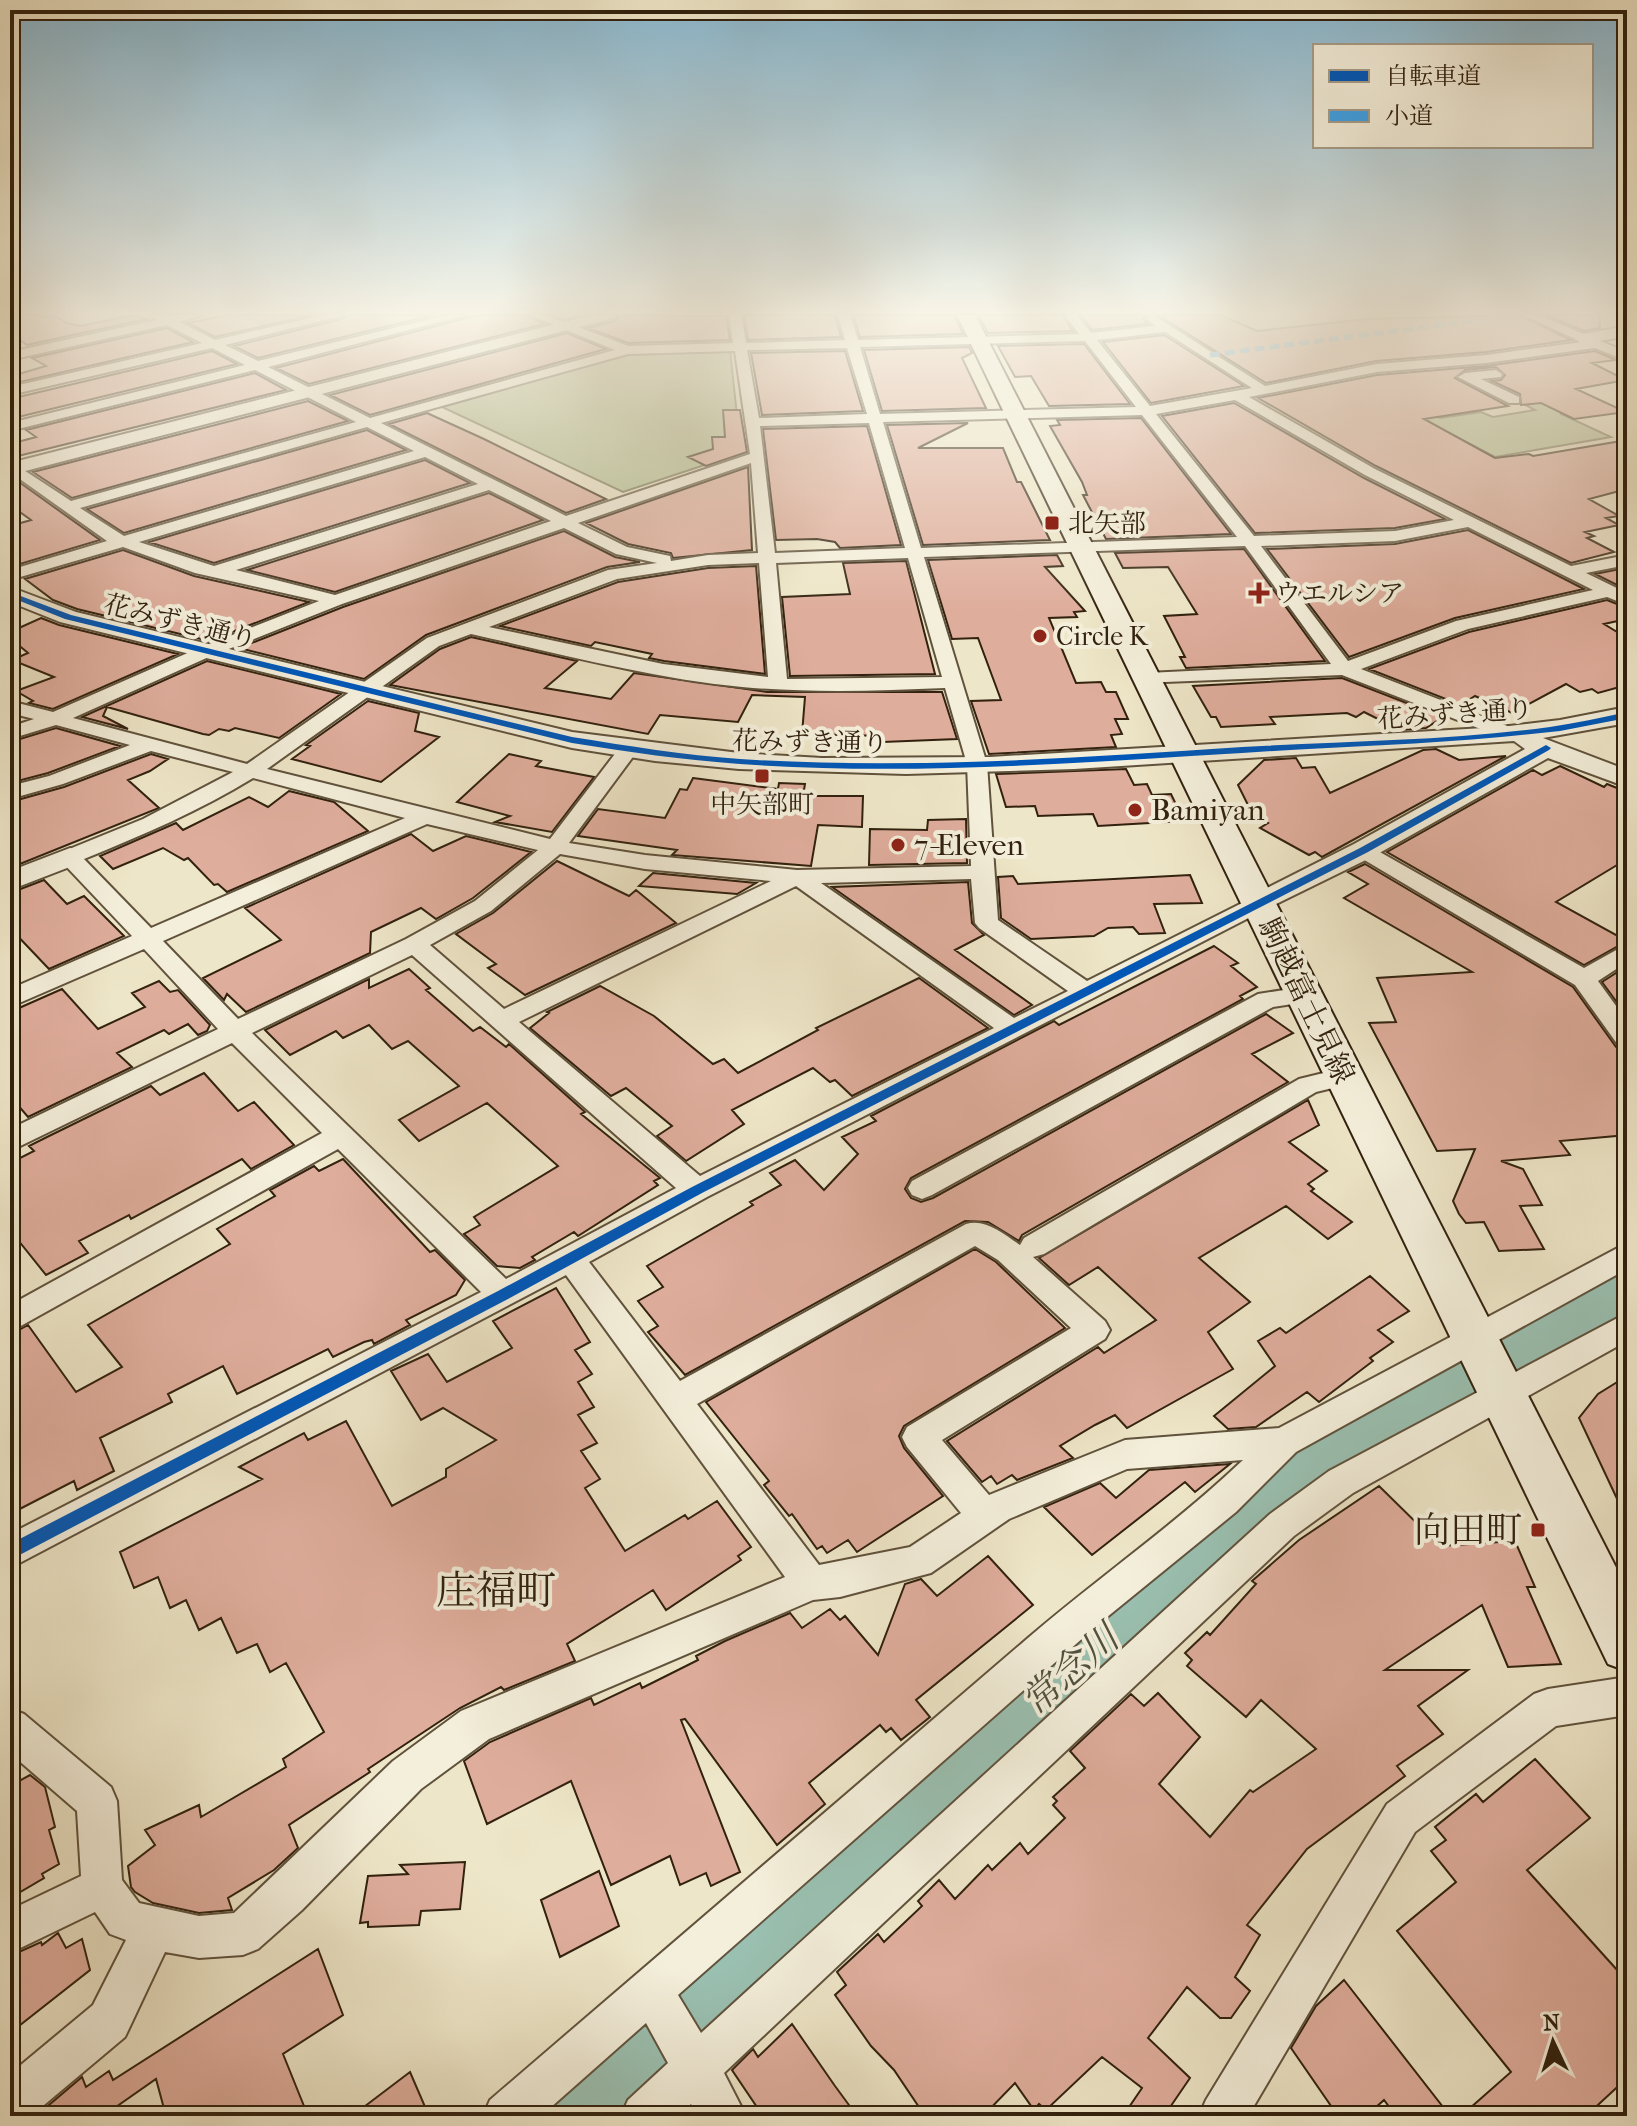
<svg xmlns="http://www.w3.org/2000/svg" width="1637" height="2126" font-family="'IM FELL French Canon','Noto Serif JP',serif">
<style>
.green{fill:#b7c597;stroke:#747352;stroke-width:2}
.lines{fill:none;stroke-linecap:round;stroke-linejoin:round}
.river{fill:#9ac0b1;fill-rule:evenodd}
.building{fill:#dfad9c;stroke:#31210e;stroke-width:2}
.minor-casing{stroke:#60523c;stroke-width:4}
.tertiary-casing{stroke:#60523c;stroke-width:4}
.secondary-casing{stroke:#31210e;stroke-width:4}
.minor{fill:#f4efdb;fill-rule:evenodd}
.tertiary{fill:#f4efdb;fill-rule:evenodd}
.secondary{fill:#f4efdb;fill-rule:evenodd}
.quiet{stroke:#3ea2e9;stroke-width:5;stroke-dasharray:10 5;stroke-linecap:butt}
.cycleway-casing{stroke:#f4efdb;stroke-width:5}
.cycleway{fill:#0057b8;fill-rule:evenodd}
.poi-dot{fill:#8f2418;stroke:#f4efdb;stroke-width:3}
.labels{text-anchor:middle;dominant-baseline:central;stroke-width:8;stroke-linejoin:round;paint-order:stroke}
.far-poi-label{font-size:26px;fill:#31210e;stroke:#f4efdb;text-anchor:start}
.far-street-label{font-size:26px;fill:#31210e;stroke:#f4efdb}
.poi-label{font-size:30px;fill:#31210e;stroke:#f4efdb;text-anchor:start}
.street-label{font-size:30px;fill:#31210e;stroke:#f4efdb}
.near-poi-label{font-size:36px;fill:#31210e;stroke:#f4efdb;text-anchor:end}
.near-water-label{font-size:38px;font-style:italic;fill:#50513f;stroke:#f4efdb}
.near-quarter-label{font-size:40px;fill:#31210e;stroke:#f4efdb}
</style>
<rect width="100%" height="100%" fill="#eee6c8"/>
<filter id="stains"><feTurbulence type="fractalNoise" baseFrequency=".0025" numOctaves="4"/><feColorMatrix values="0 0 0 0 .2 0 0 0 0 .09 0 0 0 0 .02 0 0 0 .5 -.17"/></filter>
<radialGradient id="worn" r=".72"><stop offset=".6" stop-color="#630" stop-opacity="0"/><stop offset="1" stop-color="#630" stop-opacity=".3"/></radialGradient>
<path class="green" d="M730,350L741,453L623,492L442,407L630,353Z
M1580,393L1561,414L1611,437L1495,457L1453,435L1419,440L1417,406L1440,418L1481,412L1493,417L1535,410L1520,402Z"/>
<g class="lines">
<path class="river" d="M1627,1267V1326L1320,1499L637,2116H511L526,2080L686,1939L1266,1451L1603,1275Z"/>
</g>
<path class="building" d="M10,315H39L41,317L53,315L67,323L80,326L134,315L147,319L27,345L10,333Z
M227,315H312L215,337L188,323Z
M347,315H433L258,358L234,346L345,318Z
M478,315H527L544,324L309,384L276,368Z
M620,315L726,316L730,340L628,343L588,328L615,321Z
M744,315H835L841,337L748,340Z
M853,315H954L963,334L860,337Z
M978,315H1062L1073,331L988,333Z
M1081,315H1146L1143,319L1148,324L1092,330Z
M1158,315H1221L1257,331L1368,319L1520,315L1571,340L1486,352L1376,361L1266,383Z
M1545,315H1599L1600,328L1584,331Z
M167,328L193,342L20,382L12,376L46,366L32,358Z
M567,333L606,349L370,415L330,395Z
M1164,335L1244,386L1151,403L1103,342Z
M1084,344L1130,404L1049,406L1031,376L1015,377L998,346Z
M969,347L972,353L962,358L986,408L882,411L864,350Z
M212,351L237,364L10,419V399Z
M845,351L863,411L762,415L751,353Z
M1595,351L1616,360L1592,363L1626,380L1576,389L1626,412L1574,419L1541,403L1521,405L1520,394L1492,381L1501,380L1505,375L1496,367L1465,370L1455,378L1508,406L1424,419L1495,458L1529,454L1533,456L1627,440V489L1589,499L1619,516L1606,518L1619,525L1585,532L1594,536L1587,538L1614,552L1571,563L1376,466L1258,398L1377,375L1486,366Z
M255,373L286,390L10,458V444L36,437L26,430Z
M308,401L348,421L72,498L33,472Z
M1234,403L1364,478L1445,519L1395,528L1255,533L1162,416Z
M723,410H740L747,452L706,466L688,457L713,449L712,437H725Z
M427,413L484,439L606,499L566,513L389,424Z
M1141,418L1231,534L1106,539L1083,495H1087L1082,482L1050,426L1060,425L1057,420Z
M968,423L918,448H1003L1017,482H1021L1050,540L923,545L887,425Z
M867,426L901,545L840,548L835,542L817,539L776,540L763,429Z
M367,430L406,450L124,533L87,509Z
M425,460L470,483L214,563L149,542Z
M748,467L752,550L673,558L671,553L628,544L586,523Z
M12,477L100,540L10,567V526L31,520L10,505V478Z
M489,493L543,520L335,592L247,570Z
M1468,530L1584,589L1455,618L1349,657L1267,549L1395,544Z
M564,531L615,557L640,562L607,567L426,635L364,679L239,648L343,607Z
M1244,549L1325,661L1186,668L1180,657H1185L1164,616L1197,614L1168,567L1123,568L1115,553Z
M123,550L194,576L309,602L209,641L77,609L53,600L25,579Z
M1057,555L1063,566L1045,567L1085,611L1074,612L1077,617L1049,618L1076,683L1101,682L1106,692H1116L1128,719H1115L1122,734L1111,735L1116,747L989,754L971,701L1001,700L978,638L952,639L928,560Z
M906,561L935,674L790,676L782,597L850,594L843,563Z
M756,566L765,674L664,661L649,658L652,654L595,642L591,646L500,626L618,582L708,568Z
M1625,568L1627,590L1595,574Z
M1607,600L1627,608V619L1604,624L1627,638V685L1598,693L1592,689L1580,692L1566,684L1512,713L1475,696L1461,705L1369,669L1469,632Z
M41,618L59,625L178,654L53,709L29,703L33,701L16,691L54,677L12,660L28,653L10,638V632Z
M471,637L577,661L545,688L611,699L634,673L767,692H942L957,739L883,742L882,736L802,734L805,697L752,695L738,722L660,715L648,734L390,685L440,649Z
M207,661L341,694L279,738L235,728L229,731L219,729L209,735L203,734L107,707L103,716L128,729L82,717Z
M1342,678L1443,717L1426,728L1400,730L1364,712L1356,717L1347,713L1270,717L1275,724L1221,727L1216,717H1211L1193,686Z
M368,701L419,713L415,731L439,737L381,782L292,759L310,746L306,745Z
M56,728L120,746L48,773L10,783V742Z
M1436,749L1459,760L1506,756L1322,857L1315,852L1309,855L1260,828L1268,823L1253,815L1238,785L1264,760L1296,758L1302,768L1315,767L1330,793L1423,750Z
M151,754L168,759L150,771L128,780L159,808L10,868V802L64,787Z
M509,754L541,761L536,766L594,777L552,832L495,822L510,816L457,802Z
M1560,766L1604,787L1607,784L1627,792V859L1556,902L1627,941L1584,965L1387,852L1533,770L1542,775Z
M1126,769L1134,785L1147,784L1152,795L1171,794L1184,821L1098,826L1093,814L1038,816L1035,806L1006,807L996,774Z
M693,778L778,789L779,783L805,784L803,796H863L862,827L818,825L811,866L672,855L677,850L578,836L598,809L665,818L680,789L687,790Z
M289,791L334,802L368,831L227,892L218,884L214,885L188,858L184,860L163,848L113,869L100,856L176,823L183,830L249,797L268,807Z
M966,819L967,863L869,865L870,829L927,830L928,820Z
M411,834L433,851L466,836L531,852L473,898L436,919L421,908L371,932L370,953L246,1012L227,994L224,1000L203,978L281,940L245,908Z
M557,861L629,896L636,890L676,923L525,995L488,968L496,964L456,934L493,913Z
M1365,864L1573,987L1616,1047L1627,1051V1135L1560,1141L1570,1155L1501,1161L1523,1169L1542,1205L1520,1206L1544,1249L1499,1251L1484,1222L1466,1223L1459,1214L1453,1201L1475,1149L1437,1151L1369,1023L1396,1022L1377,978L1472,972L1344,898L1368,884L1348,872Z
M653,873L756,883L737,894L639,886Z
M1190,875L1202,903L1154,904L1165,933L1139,934L1133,927L1108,928L1094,936L1031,939L1001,918L998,877L1013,876L1018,884Z
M44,880L67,904L84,896L124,936L49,969L10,928V893Z
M968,882L972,923L984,935L955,950L1032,1005L1014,1015L832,887Z
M1214,946L1238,963L1231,966L1257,987L1240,996L1243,999L911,1178L905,1189L911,1198L921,1202L933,1198L1266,1014L1293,1033L1252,1054L1288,1082L1022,1235L1019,1241L988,1222L965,1221L685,1375L648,1332L658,1326L638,1301L663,1287L647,1266L753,1205L750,1202L781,1185L770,1173L795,1160L824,1190L858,1154L842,1137L876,1121L871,1116L1054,1021L1059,1025Z
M1627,966V1016L1602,982Z
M409,969L430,988L426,990L473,1031L480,1027L506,1047L509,1044L585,1112L581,1114L660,1178L654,1181L658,1185L578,1236L574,1232L532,1257L535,1260L520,1268L497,1266L464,1234L480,1225L474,1217L558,1166L487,1103L419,1141L399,1120L459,1086L408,1041L392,1049L369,1025L343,1038L336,1031L290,1055L265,1030L369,979V988Z
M919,978L988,1028L852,1096L835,1080L830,1082L813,1068L732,1110L744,1124L686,1161L657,1136L672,1126L626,1088L611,1096L530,1028L549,1013L547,1012L600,986L654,1016L713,1064L724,1059L738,1073L818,1030L816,1028Z
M159,981L170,992L178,990L210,1025L207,1031L198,1035L188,1024L169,1034L164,1030L117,1053L132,1067L28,1117L10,1096V1012L62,989L98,1029L145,1007L132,993Z
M204,1073L238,1111L254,1102L294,1145L251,1169L242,1159L131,1219L129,1215L79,1241L88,1253L46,1275L10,1230V1163L34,1151L29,1146L45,1138L151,1086L160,1095Z
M1308,1100L1319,1125L1289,1142L1327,1171L1308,1184L1314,1189L1311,1191L1352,1222L1328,1239L1286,1206L1199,1258L1250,1302L1208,1332L1233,1369L1127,1428L1115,1415L1095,1425L1060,1446L1073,1458L1017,1480L1012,1475L997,1484L991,1476L982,1482L947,1441L1098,1347L1104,1353L1156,1320L1098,1267L1069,1285L1039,1258Z
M343,1159L430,1252L435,1250L465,1280L456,1295L406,1320L410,1325L374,1344L372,1340L364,1342L333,1357L328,1349L237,1394L223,1366L168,1394L172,1402L100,1438L114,1471L77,1490L74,1481L10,1514V1335L28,1325L76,1392L122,1367L88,1325L230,1244L217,1229L275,1196L270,1190L314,1166L319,1171Z
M975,1249L996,1262L1065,1328L904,1426L899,1436L904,1448L943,1496L857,1552L848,1540L827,1553L822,1546L817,1549L792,1514L789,1516L764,1485L769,1481L706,1402Z
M1370,1276L1409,1311L1378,1330L1393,1342L1370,1358L1373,1361L1319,1402L1307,1392L1256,1427L1228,1429L1214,1416L1275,1366L1258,1341L1280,1328L1286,1333Z
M556,1288L590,1342L575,1350L592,1374L578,1382L594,1407L578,1415L597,1443L581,1451L600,1479L585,1488L625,1551L685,1515L688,1519L717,1501L751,1547L738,1556L741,1560L666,1610L653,1590L567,1644L575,1661L504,1690L501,1687L460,1708L368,1769L370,1772L289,1825L298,1848L274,1870L228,1898L232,1910L199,1913L153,1903L135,1892L131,1887L128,1866L155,1845L145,1830L199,1805L201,1817L286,1767L283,1759L324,1732L286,1663L270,1672L257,1644L237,1653L221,1618L199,1630L186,1600L170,1608L158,1577L134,1588L120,1552L262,1479L239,1467L304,1433L308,1440L346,1421L392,1506L446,1477V1469L496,1440L443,1408L421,1420L391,1371L428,1354L447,1382L512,1348L493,1321Z
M1627,1376V1520L1579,1418L1598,1394Z
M1230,1464L1195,1492L1185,1482L1092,1555L1044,1507L1100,1483L1116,1498L1149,1470Z
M1379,1486L1440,1546L1515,1541L1535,1587H1527L1561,1664L1508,1667L1482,1605L1385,1670H1468L1418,1706L1443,1734L1397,1766L1405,1776L1307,1849L1247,1925L1260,1935L1235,1977L1250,1991L1231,2018H1220L1187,1987L1148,2038L1190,2078L1164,2116H1123L1142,2088L1102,2057L1046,2110L1039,2104L1034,2110L1015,2083L983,2116H925L894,2070L871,2046L835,1995L846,1985L837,1972L878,1934L884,1942L922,1906L918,1901L939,1880L955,1899L988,1865L992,1870L1020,1843L1028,1854L1065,1818L1053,1805L1057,1801L1053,1797L1085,1768L1070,1751L1131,1694L1144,1706L1158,1693L1200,1737L1159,1784L1210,1837L1250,1790L1253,1792L1316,1749L1261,1700L1246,1717L1187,1666L1192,1660L1185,1653L1207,1632L1210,1635L1256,1584L1252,1581L1299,1540Z
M988,1556L1033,1605L916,1700L930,1717L901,1740L891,1728L886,1732L880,1725L809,1783L825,1804L777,1845L685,1719L681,1720L740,1872L711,1886L706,1873L680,1885L670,1856L611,1885L571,1781L487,1824L464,1761L490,1742L591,1698L594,1705L640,1683L642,1688L698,1660L696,1656L725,1641L790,1613L802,1628L830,1609L840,1620L845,1616L878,1655L905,1584L921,1579L937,1596Z
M1535,1759L1590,1818L1527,1870L1627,1981V2078L1586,2116H1461L1511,2072L1397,1931L1456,1882L1431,1851L1446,1840L1435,1827L1476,1794L1483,1802Z
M30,1775L45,1787L55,1827L49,1830L59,1864L42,1874L44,1878L10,1898V1786Z
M465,1862L460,1909L421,1911L419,1925L368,1927V1922L360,1923L368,1876L408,1874L400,1865Z
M599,1871L619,1926L560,1957L541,1900Z
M58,1933L66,1948L82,1939L90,1970L10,2033V1956L41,1942L42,1945Z
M318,1949L343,2015L283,2054L308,2116H166L156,2079L103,2116H36L82,2077L86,2087L109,2071L113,2080Z
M1344,1980L1450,2116H1396L1384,2100L1366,2116H1338L1291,2048L1316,2006Z
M792,2024L835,2086L857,2116H763L732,2070L753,2049L758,2057Z
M410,2072L429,2116H352Z"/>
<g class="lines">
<defs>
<path id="minor" d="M151,315H202L180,322L215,340L324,315H344L225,345L258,361L447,315H466L268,367L370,418L615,350L530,315H546L628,346L733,343L729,315H741L746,343L845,340L838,315H850L858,340L1079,334L1065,315H1077L1091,333L1155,326L1146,318L1153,315L1265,386L1377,364L1486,355L1582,342L1523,315H1538L1627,352V361L1595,348L1486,363L1377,372L1249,397L1375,469L1571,566L1627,555V565L1586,573L1627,593V605L1607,597L1468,629L1361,669L1515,729L1518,733L1515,737H1501L1342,675L1140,683L1138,679L1140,675L1147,673L1331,664L1245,546L924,557L987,764L998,920L1087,981L1250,899H1266L1269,904L1266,909L707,1197L589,1262L680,1381L966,1224C985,1218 1004,1234 1020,1245L1024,1238L1299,1079L1344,1068L1353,1071L1357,1077L1353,1083L1316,1092L1044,1254L1033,1257L1105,1321L1110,1330L1105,1339L942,1440L989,1495L1125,1440L1279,1428L1627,1243V1269L1296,1452L1236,1512L1101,1622L678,1995L701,2033L1270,1514L1329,1471L1627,1313V1341L1353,1493L1294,1536L724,2073L746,2116H698L691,2104L677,2116H621L628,2100L668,2063L646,2023L541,2116H483L490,2100C669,1946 849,1792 1028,1638C1099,1577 1176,1524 1243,1460L1127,1469L1009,1519L931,1573L840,1597L813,1600L489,1739L421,1789L302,1910L258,1949L243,1955L199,1958L165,1952L125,2037L31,2116H10V2074L93,2005L126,1940L110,1934L95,1912L10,1953V1910L81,1876L77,1811L10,1753V1709L24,1714L111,1787L117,1801L122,1880L139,1903L199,1916L234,1913L393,1761L461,1711L785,1577L566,1275L10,1568V1534L481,1292L338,1149L10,1332V1305L322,1133L232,1043L10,1151V1129L218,1029L144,949L10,1007V989L132,936L62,862L59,857L62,852L143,819L233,772L151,751L63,784L10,799V786L49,776L130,745L56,725L10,739V727L34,719L10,713V701L53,712L199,648L319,601L195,573L123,547L10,580V570L107,541L10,472V461L71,501L356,422L255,370L10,431V423L245,365L212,348L10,395V387L202,343L167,325L10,360V352L157,320ZM1165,332L1252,388L1150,406L1097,340ZM1085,341L1136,407L880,414L860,347ZM847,348L867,414L759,418L747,350ZM735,351L750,454L566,516L381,423L628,354ZM1235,400L1365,475L1454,520L1395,531L1254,536L1156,414ZM1142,415L1237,537L921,548L883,422ZM869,423L905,548L775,553L760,426ZM367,427L414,451L124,536L80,508ZM425,457L478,484L214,566L139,542ZM751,463L758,553L708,555L671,561L670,556L627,547L578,523ZM489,490L551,521L335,595L236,570ZM1468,527L1593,590L1456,621L1348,661L1261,546L1395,541ZM564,528L616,554L657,563L608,570L427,638L247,764L73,718L211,656L342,604ZM908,558L942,677L787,679L776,563ZM759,563L768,677L663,664L489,627L617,579L708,565ZM471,634C561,654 651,678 742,687C810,693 877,691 945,688L967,764L971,866L797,870L645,855L569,843L638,750L628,744L621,746L550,839L267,769L439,646ZM253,778L405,818L151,928L84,859C143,835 199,811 253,778ZM427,824L538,850L475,901L406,939L238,1019L163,941ZM560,854L645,869L771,881L504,1009L430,945L491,911ZM971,879L975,923L979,928L1068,991L1014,1018L821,883ZM796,886L994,1028L700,1176L519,1022ZM412,955L676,1188L506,1279L252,1033ZM975,1246L998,1260L1071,1328L907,1427L902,1437L907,1447L961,1513L910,1547L819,1565L697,1404Z
M1496,370L1502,374L1501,377L1481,379L1519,397V403H1509L1458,377L1465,373Z
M1364,843L1584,968L1627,944V962L1598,981L1627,1021V1048L1618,1045L1575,985L1356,855L1353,850Z
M1303,987L1312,989L1315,995L1312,1001L1273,1007L932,1195L922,1199L912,1195L908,1188L912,1181L1258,994Z
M1627,1677V1715L1556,1726L1415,1832L1248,2116H1199L1206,2100L1387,1804L1534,1694L1548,1689Z"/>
<path id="tertiary" d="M592,315H617L614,318L10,475V463Z
M1627,326V336L1583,344L1575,339L1583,334Z
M10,587L76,612L572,732L739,753L822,758L990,757L1501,727L1560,720L1627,707V723L1543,738L1627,770V787L1548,758L1374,856L1258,913L1247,910L1243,904L1247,898L1354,844L1525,749L1514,741L1074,769L906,774L739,769L655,761L572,748L60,622L10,602Z
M70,848L80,851L84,857L80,863L10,890V871Z"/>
<path id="secondary" d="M957,315H975L1627,1589V1671L1608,1664Z"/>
</defs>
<use href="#minor" class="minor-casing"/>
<use href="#tertiary" class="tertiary-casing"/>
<use href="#secondary" class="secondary-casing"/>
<use href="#minor" class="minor"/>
<use href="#tertiary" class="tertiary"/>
<use href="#secondary" class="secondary"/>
<path class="quiet" d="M1210,355L1517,315"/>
<defs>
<path id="cycleway" d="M10,592L71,615L572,737C628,746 684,755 740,759C907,770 1075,758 1242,747C1344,741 1448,741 1550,727C1576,723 1601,718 1627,712V718L1560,731L1501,737C1415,745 1328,747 1242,753C1074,763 907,776 740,764C684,760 628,752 572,743L65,619L10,597Z
M1546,745L1551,748L1549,750L1368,852L702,1193L508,1299L10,1560V1544L498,1291L692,1187L1360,848Z"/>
</defs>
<use href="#cycleway" class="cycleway-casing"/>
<use href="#cycleway" class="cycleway"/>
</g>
<linearGradient id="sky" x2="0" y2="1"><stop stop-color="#89b9d2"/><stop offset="0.51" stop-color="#f7f4e6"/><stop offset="1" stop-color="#f7f4e6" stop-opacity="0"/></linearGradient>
<rect width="1637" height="612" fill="url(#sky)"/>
<g class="poi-dot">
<rect x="1044" y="515" width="16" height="16" rx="4"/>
<path d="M1255 581h8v8h8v8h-8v8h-8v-8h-8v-8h8z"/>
<circle cx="1040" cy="636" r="8"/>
<rect x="754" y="768" width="16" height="16" rx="4"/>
<circle cx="1135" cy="810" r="8"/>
<circle cx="898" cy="845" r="8"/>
<rect x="1530" y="1522" width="16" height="16" rx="4"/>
</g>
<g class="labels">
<g class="far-poi-label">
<text x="1068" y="523">北矢部</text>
<text x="1275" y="593">ウエルシア</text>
<text x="1056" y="636">Circle K</text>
<text x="762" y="804" text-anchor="middle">中矢部町</text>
</g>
<g class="far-street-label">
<text transform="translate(180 622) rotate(14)">花みずき通り</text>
<text transform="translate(1455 714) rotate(-4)">花みずき通り</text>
<text transform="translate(810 742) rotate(1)">花みずき通り</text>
</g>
<g class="poi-label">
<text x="1151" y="810">Bamiyan</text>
<text x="914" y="845">7-Eleven</text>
</g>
<g class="street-label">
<text transform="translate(1306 1001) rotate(64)">駒越富士見線</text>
</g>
<g class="near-poi-label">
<text x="1522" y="1530">向田町</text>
</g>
<g class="near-water-label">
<text transform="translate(1070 1670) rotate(-41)">常念川</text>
</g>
<g class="near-quarter-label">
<text x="496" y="1591">庄福町</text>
</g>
</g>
<rect width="1637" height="2126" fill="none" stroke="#eee6c8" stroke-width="40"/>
<rect x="12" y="12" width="1613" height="2102" fill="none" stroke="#31210e" stroke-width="4"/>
<rect x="20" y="20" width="1597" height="2086" fill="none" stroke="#31210e" stroke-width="2"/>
<rect x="1313" y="44" width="280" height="104" fill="#f4efdb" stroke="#a69d89" stroke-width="2"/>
<rect x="1329" y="70" width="40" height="12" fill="#0057b8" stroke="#a69d89" stroke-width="2"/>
<text x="1385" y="84" font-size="24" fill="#31210e">自転車道</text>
<rect x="1329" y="110" width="40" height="12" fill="#3ea2e9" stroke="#a69d89" stroke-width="2"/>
<text x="1385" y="124" font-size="24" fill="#31210e">小道</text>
<g transform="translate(1553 2042) rotate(356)" stroke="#f4efdb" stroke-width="6" paint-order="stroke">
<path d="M0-6L14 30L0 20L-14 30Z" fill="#31210e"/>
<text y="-12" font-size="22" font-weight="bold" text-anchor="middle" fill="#31210e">N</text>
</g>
<rect width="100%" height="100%" filter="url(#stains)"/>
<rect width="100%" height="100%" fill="url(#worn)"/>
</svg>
